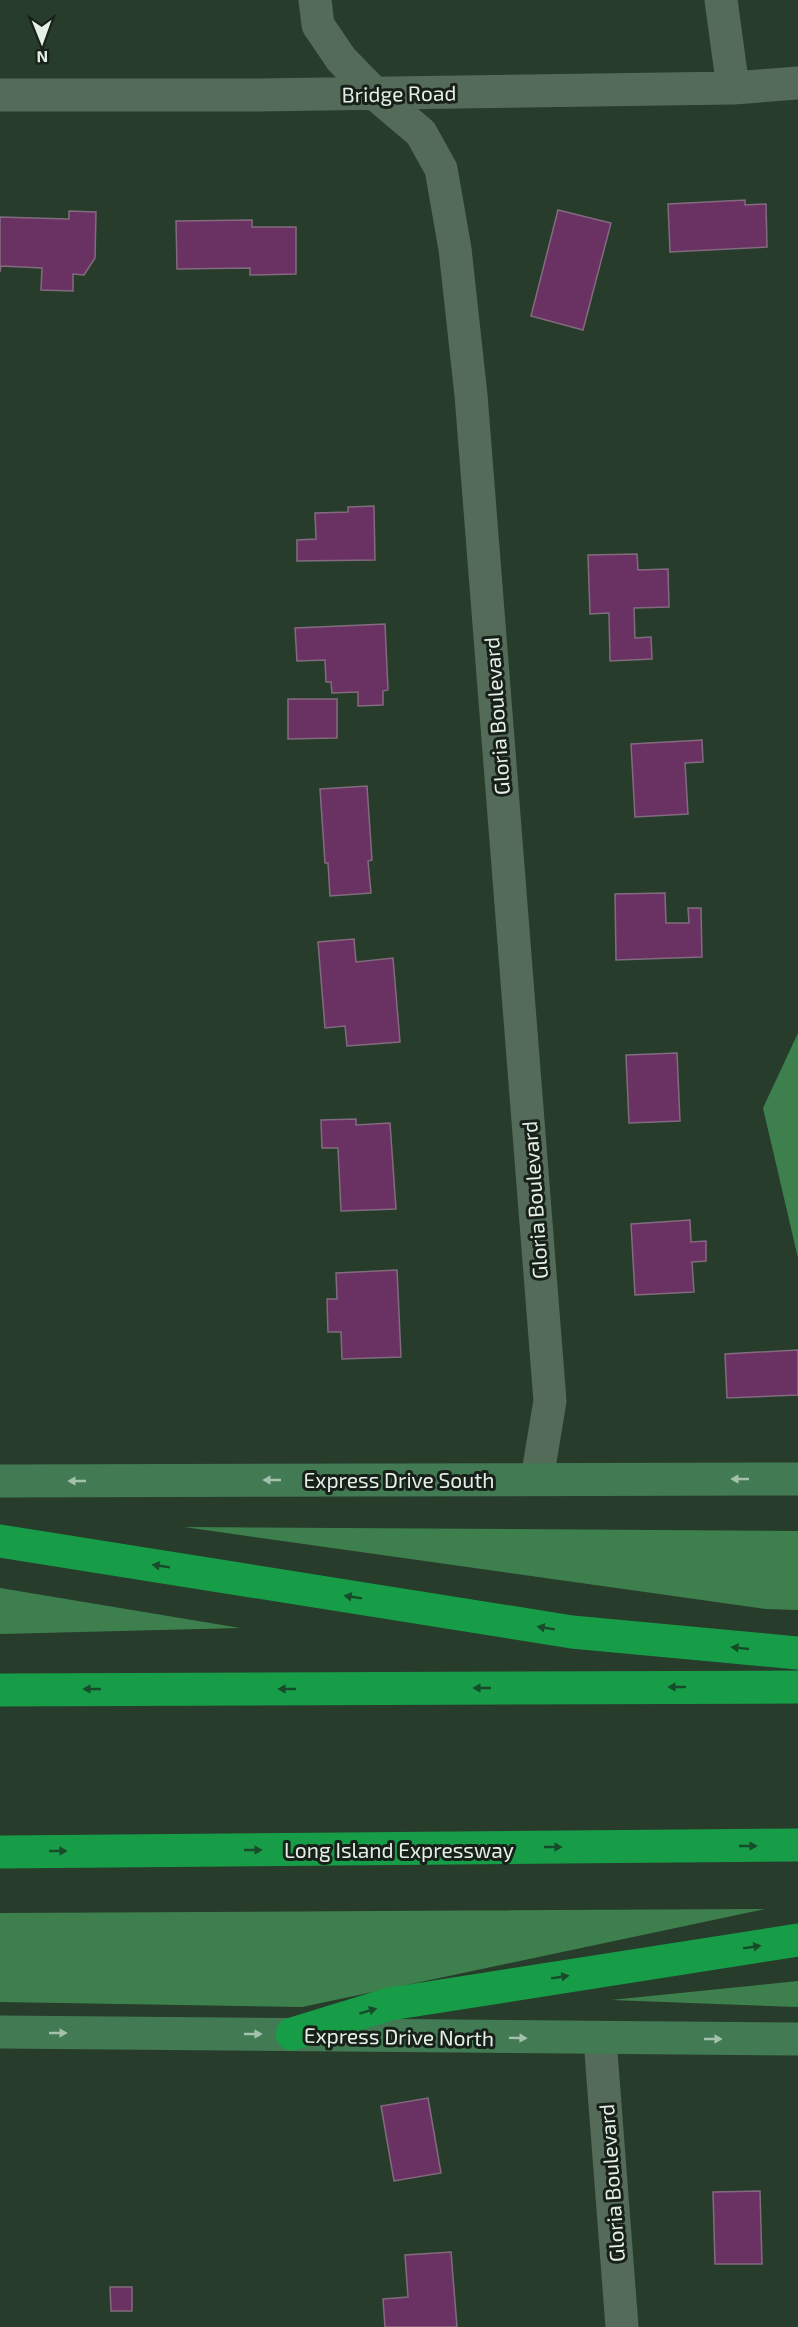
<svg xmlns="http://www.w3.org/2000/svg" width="798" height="2327" font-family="'Exo 2',sans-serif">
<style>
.forest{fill:#3e804d}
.building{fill:#6a3263;stroke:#826b7e;stroke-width:1.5}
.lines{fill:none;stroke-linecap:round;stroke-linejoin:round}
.street{stroke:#556b59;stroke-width:33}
.secondary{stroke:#427a54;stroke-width:33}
.highway{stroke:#179c48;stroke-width:33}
.oneway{fill:#a3c1ac}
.oneway2{fill:#174b29}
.labels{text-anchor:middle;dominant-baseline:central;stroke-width:6;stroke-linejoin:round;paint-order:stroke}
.street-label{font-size:21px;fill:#e4f0e6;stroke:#172019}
</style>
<rect width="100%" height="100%" fill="#273c2b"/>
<path class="forest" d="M798,1033V1258L763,1108Z
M184,1527L798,1531V1610L765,1609Z
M0,1588L240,1628L0,1634Z
M765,1909L302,2007L0,2002V1913Z
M798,1981V2007L611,2000Z"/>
<path class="building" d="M745,200V205L766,204L767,247L670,252L668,204Z
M558,210L611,223L583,330L531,316Z
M69,211L96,212L95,258L84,275L73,274V291L41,290L42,268L1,266L0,272V217L69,219Z
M252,220V227H296V274L250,275V268L177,269L176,221Z
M374,506L375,560L297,561V540L316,539L315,513L348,512V507Z
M637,554L638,570L668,569L669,607L634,608L635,638L651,637L652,659L610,661L609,613L590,614L588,555Z
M385,624L388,690L383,691V705L358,706V692L332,693L331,682H326L325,660L297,661L295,628Z
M288,699H337V738L288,739Z
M702,740L703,762L685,763L688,814L635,817L631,744Z
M367,786L372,860L368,861L371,893L330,896L328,863H325L320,789Z
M665,893L666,923H689L688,908H701L702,957L616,960L615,894Z
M354,939L356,962L393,958L400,1042L347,1046L345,1026L325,1028L318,942Z
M677,1053L680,1121L629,1123L626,1055Z
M356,1119V1125L390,1123L396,1209L341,1211L338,1148H322L321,1120Z
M690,1220L691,1242L706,1241V1261L692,1262L694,1292L635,1295L631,1224Z
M397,1270L401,1357L342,1359L341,1332H328L327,1299H337L336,1273Z
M798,1350V1395L727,1398L725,1354Z
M428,2098L441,2173L394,2181L381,2106Z
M760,2191L762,2264H715L713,2192Z
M451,2252L457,2327H385L383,2299L408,2297L405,2255Z
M110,2287H132V2311H111Z"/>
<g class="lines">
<path class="street" d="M315,0L318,25L341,59L374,93L421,133L441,169L455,249L471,395L550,1401L537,1479
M721,0L733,88
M0,95H258L733,88L798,83
M600,2039L622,2327"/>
<path class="secondary" d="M0,1481L798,1479
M0,2032L798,2039"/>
<path class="highway" d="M0,1541L572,1632L798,1653
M0,1690L798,1687
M0,1852L798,1845
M292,2034L390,2004L798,1940"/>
</g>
<defs><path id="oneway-solid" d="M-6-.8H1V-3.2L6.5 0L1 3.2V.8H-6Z" transform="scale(1.5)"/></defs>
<g class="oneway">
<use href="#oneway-solid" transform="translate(740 1479) rotate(-180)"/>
<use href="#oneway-solid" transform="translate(272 1480) rotate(180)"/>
<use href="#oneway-solid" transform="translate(77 1481) rotate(180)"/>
<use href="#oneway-solid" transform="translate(58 2033)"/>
<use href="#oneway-solid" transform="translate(253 2034)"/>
<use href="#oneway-solid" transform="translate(518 2038) rotate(1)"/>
<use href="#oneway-solid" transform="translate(713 2039)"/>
</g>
<g class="oneway2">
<use href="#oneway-solid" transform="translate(161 1566) rotate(-171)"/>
<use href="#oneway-solid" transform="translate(353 1597) rotate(-171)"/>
<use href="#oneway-solid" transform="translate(546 1628) rotate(-171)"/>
<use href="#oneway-solid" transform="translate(740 1648) rotate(-174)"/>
<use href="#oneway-solid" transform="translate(677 1687) rotate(180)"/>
<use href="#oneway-solid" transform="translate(482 1688) rotate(180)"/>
<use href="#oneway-solid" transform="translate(92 1689) rotate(180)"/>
<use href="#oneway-solid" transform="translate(287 1689) rotate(180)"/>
<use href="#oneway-solid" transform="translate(748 1846)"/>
<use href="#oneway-solid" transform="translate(553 1847)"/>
<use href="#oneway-solid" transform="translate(253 1850)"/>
<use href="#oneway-solid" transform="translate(58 1851)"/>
<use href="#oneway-solid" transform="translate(752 1947) rotate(-9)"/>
<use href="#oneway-solid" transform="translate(560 1977) rotate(-9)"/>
<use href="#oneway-solid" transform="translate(368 2011) rotate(-17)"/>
</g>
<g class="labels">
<g class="street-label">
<text transform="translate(399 93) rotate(-1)">Bridge Road</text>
<text transform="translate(496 716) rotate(-94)">Gloria Boulevard</text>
<text transform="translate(534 1200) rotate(-94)">Gloria Boulevard</text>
<text x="399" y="1479">Express Drive South</text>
<text x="399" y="1849">Long Island Expressway</text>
<text transform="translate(399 2036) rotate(1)">Express Drive North</text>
<text transform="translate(611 2183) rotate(-94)">Gloria Boulevard</text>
</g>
</g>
<g transform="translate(42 42) rotate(179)" stroke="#172019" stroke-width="4.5" paint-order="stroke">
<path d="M0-4.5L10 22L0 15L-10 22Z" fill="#e4f0e6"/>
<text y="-9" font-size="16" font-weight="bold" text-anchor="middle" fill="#e4f0e6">N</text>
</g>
</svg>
